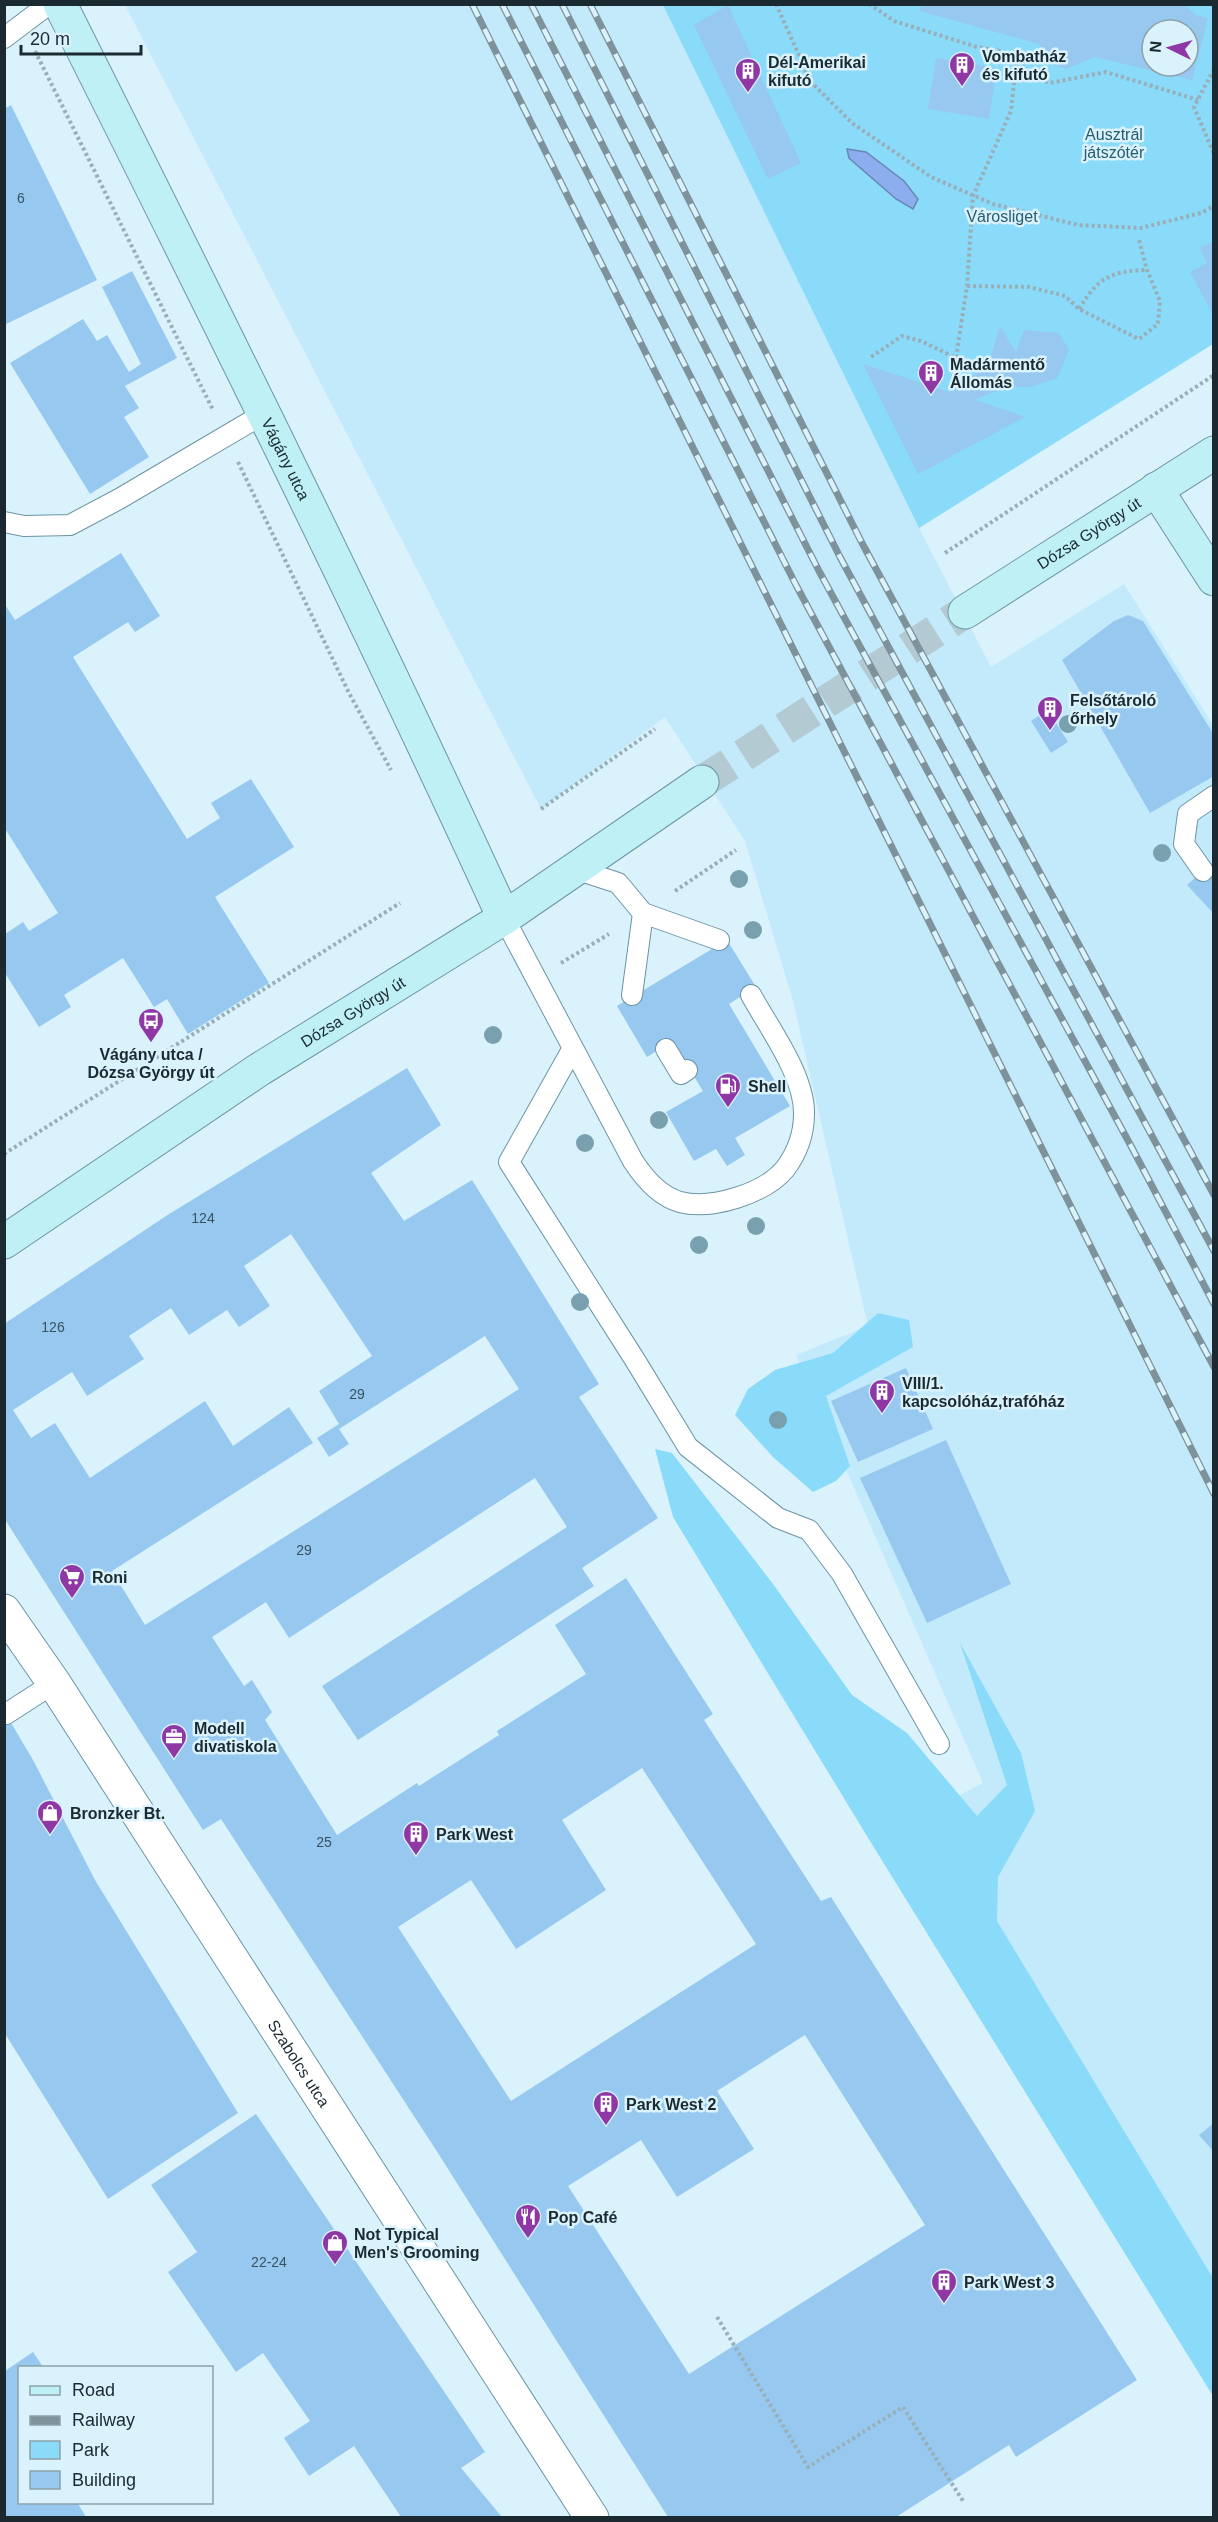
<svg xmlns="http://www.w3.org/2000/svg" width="1218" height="2522" font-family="Helvetica,sans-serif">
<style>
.built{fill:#c2eafb}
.green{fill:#8adafa;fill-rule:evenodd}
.water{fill:#8caeef;stroke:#6a86b6;stroke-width:1.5}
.building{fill:#97c8f0;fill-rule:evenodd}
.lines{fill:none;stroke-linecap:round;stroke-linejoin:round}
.secondary-tunnel{stroke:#b3cad3;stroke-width:33;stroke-dasharray:33 16;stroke-linecap:butt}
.lane-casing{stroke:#6d94a4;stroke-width:22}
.street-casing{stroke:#6d94a4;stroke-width:35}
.secondary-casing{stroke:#6d94a4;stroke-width:35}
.path{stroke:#99afb8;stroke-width:4;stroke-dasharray:3 3;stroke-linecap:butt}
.lane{stroke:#fff;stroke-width:20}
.street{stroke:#fff;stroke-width:33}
.secondary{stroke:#bff0f5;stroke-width:33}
.rail-casing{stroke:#7d929a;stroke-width:7}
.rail{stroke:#d9f2fc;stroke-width:4.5;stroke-dasharray:14;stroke-linecap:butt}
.tree{fill:#78a0ae}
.labels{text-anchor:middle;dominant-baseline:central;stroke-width:5;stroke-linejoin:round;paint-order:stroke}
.number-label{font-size:14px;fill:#395260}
.poi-label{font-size:16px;font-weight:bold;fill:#1a2a30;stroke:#d9f2fc;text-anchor:start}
.park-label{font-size:16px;fill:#285c6f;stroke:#d9f2fc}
.street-label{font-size:16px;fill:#1a2a30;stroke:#d9f2fc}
</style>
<rect width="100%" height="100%" fill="#d9f2fc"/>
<path class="built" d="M125,5H664L919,528L991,667L1124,584L1213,725V2373L870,1841L983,1783L796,1355L868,1326L793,1001L745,841L665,717L541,809Z"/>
<path class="green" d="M663,5H1213V344L919,528ZM1152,30H1188V66H1152Z
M878,1313L909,1320L913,1347L826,1396L850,1466L836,1481L813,1492L773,1457L735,1415L748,1389L775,1370L833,1353Z
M655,1449L672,1453L773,1584L852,1695L907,1733L977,1816L1007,1785L960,1643L1021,1753L1035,1811L998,1877L997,1921L1213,2278V2396L870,1841L673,1517Z"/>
<path class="water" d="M847,149L866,152L904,181L918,199L913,209L896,199L849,158Z"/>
<path class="building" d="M922,4H1184L1196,15L1208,18L1192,80L1094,57L1067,69L1041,58L1039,44L920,11ZM1152,30H1188V66H1152Z
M728,5L801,163L768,179L694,25Z
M936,58L997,68L989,119L928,109Z
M11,105L97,280L4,325V109Z
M1214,241V316L1190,272L1207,263L1200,248Z
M132,271L177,358L125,386L139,408L124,417L149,457L90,494L10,363L83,319L97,341L107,335L129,372L141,364L102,287Z
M1000,326L1016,352L1024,330L1059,333L1069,350L1057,378L1031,387H1005L975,400L1025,417L918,474L863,364L950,392L982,370L991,355Z
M121,553L160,616L135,632L128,622L73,657L187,839L220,818L211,803L251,779L294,847L215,897L269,983L188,1034L167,999L154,1007L123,958L64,995L71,1007L39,1027L5,973V934L23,922L29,931L58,913L4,827V603L15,620Z
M1128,615L1143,621L1214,735V776L1150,813L1062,660L1114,621Z
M1048,710L1068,742L1051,753L1031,721Z
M1214,861V914L1187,885Z
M727,940L756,987L729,1004L790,1106L735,1138L745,1155L727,1166L716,1149L694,1161L666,1112L703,1091L672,1041L647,1057L617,1006Z
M407,1068L441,1125L371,1173L404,1221L472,1180L599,1384L579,1397L658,1518L582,1568L594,1586L358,1740L322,1686L567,1527L535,1478L289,1638L266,1602L212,1637L244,1686L252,1680L272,1712L265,1720L337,1835L417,1783L419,1786L499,1735L497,1731L586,1674L555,1625L626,1578L713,1714L704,1720L821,1901L831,1897L1137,2380L1016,2457L1009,2445L896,2517H668L436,2150L221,1819L203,1830L4,1518V1324L166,1216ZM291,1234L372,1356L319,1391L339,1424L317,1438L329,1457L349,1444L339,1429L485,1336L519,1389L145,1625L112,1571L313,1443L289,1407L233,1446L205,1401L90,1478L55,1423L31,1438L13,1410L72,1372L87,1396L144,1359L129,1336L171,1308L189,1335L227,1310L239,1327L270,1306L244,1266ZM642,1768L756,1944L511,2101L398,1927L471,1880L516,1949L606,1890L562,1820ZM805,2035L925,2225L689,2374L568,2186L641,2140L677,2197L754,2149L717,2091Z
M906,1368L933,1429L858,1462L831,1401Z
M946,1440L1011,1584L927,1623L860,1478Z
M4,1711L33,1760L95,1880L238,2113L108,2199L4,2032Z
M256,2114L485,2452L461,2468L502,2517H401L354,2446L309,2476L284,2438L310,2421L263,2353L236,2372L168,2272L197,2252L151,2185Z
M1214,2123V2152L1199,2135Z
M33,2352L43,2367H20V2502H77L86,2517H5V2371Z"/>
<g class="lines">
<path class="secondary-tunnel" d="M702,782L965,612"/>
<defs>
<path id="lane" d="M4,38L49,4
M4,522L24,526L70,525L119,499L265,413
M575,869L618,883L643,913L719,940
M1203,871L1184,844L1188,814L1214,796
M504,918L633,1161C644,1178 659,1196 680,1202C711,1210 764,1194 785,1169C797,1153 804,1134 804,1114C805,1076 769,1028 751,995
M632,995L643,913
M573,1048L509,1162L635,1360L688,1447L778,1518L809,1530L842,1574L939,1744
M666,1049L681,1074L687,1070
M6,1714L54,1683"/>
<g id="street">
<path id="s1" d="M4,1611L54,1683L592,2518"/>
</g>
<g id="secondary">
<path id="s2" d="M60,4C212,307 363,610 504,918"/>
<path d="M1156,489L1214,579"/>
<path id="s3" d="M965,612L1214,453"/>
<path id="s4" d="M4,1242L260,1069L504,918L702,782"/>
</g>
</defs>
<use href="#lane" class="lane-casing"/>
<use href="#street" class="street-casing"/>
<use href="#secondary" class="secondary-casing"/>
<path class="path" d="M776,4L811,82L852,123L931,177L993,204L1078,225L1141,228L1201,213L1214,206
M869,4L894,21L977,47L1017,54L1011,111L973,196L967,286L956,358L921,341L902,336L871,357
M712,5L713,4
M35,51L213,410
M1017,55L1027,76L1050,83L1106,72L1198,100
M1214,69L1194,107L1214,154
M967,286L1029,287L1065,296L1079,309L1139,339L1158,324L1160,301L1147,270L1139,240
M1079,309C1098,278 1110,271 1147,270
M238,462L349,693L391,770
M945,553L1214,375
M541,809L655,729
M675,891L736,850
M561,963L609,934
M4,1154L400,903
M717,2317L808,2467L903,2407L963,2501"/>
<use href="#lane" class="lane"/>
<use href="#street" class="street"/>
<use href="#secondary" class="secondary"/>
<defs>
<path id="rail" d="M472,4L1214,1494
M502,4L796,585L1214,1367
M531,4L819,571L1131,1146L1214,1304
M562,4L840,557L1214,1251
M590,4L862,543L1214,1195"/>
</defs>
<use href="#rail" class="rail-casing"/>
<use href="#rail" class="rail"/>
</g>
<g class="tree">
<circle cx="1068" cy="724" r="9"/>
<circle cx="1162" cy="853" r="9"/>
<circle cx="739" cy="879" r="9"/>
<circle cx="753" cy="930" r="9"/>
<circle cx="493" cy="1035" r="9"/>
<circle cx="659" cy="1120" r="9"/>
<circle cx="585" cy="1143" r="9"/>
<circle cx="756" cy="1226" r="9"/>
<circle cx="699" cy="1245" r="9"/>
<circle cx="580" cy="1302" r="9"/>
<circle cx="778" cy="1420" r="9"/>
</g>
<defs>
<symbol id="building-pin" viewBox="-11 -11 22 30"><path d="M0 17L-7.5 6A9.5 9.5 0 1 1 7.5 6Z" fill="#8f38a5" stroke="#d9f2fc"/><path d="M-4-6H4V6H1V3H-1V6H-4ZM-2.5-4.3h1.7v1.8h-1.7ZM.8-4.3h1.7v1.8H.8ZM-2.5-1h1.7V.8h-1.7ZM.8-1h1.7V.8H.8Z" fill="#fff"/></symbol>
<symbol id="bus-pin" viewBox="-11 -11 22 30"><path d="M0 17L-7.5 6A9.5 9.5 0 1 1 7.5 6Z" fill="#8f38a5" stroke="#d9f2fc"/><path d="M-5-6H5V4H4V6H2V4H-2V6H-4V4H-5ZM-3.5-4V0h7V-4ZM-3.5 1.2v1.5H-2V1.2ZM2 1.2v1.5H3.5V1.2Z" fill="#fff"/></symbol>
<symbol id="fuel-pin" viewBox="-11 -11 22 30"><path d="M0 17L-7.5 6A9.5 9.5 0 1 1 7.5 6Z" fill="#8f38a5" stroke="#d9f2fc"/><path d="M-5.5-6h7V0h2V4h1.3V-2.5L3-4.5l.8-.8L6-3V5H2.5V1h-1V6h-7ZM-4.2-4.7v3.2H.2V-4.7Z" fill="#fff"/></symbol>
<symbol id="supermarket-pin" viewBox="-11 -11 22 30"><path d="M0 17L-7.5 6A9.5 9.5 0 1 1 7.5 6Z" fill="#8f38a5" stroke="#d9f2fc"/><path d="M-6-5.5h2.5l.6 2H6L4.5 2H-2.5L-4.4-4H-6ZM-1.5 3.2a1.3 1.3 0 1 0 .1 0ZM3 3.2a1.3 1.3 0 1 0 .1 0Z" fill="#fff"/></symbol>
<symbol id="office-pin" viewBox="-11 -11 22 30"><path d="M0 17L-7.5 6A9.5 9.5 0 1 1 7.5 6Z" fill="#8f38a5" stroke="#d9f2fc"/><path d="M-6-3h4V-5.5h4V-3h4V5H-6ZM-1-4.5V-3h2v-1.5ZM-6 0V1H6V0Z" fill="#fff"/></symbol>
<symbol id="shop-pin" viewBox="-11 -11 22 30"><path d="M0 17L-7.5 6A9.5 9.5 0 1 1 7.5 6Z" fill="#8f38a5" stroke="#d9f2fc"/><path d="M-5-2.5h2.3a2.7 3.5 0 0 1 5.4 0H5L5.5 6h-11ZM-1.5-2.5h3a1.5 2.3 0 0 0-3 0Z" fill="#fff"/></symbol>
<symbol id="restaurant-pin" viewBox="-11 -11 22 30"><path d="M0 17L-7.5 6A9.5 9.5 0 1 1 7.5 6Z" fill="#8f38a5" stroke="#d9f2fc"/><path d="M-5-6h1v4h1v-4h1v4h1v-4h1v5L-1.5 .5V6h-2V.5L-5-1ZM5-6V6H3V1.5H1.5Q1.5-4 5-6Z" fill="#fff"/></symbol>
</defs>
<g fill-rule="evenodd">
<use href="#building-pin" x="947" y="50" width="30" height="40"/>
<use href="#building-pin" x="733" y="56" width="30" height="40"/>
<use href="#building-pin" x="916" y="358" width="30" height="40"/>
<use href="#building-pin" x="1035" y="694" width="30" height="40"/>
<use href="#bus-pin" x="136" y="1006" width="30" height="40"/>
<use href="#fuel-pin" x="713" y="1071" width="30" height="40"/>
<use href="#building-pin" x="867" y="1377" width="30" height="40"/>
<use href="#supermarket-pin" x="57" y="1562" width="30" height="40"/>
<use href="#office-pin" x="159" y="1722" width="30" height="40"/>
<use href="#shop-pin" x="35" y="1798" width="30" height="40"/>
<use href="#building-pin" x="401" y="1819" width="30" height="40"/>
<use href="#building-pin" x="591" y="2089" width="30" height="40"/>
<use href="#restaurant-pin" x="513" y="2202" width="30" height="40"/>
<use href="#shop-pin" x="320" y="2228" width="30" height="40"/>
<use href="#building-pin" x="929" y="2267" width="30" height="40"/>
</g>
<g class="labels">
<g class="number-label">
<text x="21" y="198">6</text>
<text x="203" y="1218">124</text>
<text x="53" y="1327">126</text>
<text x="357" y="1394">29</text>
<text x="304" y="1550">29</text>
<text x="324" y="1842">25</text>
<text x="269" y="2262">22-24</text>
</g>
<g class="poi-label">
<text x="982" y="56">Vombatház<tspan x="982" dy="18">és kifutó</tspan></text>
<text x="768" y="62">Dél-Amerikai<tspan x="768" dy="18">kifutó</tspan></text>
<text x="950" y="364">Madármentő<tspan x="950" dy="18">Állomás</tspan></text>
<text x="1070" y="700">Felsőtároló<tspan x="1070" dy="18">őrhely</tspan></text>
<text x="151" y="1054" text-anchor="middle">Vágány utca /<tspan x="151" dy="18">Dózsa György út</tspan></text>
<text x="748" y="1086">Shell</text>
<text x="902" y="1383">VIII/1.<tspan x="902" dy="18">kapcsolóház,trafóház</tspan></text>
<text x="92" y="1577">Roni</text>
<text x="194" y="1728">Modell<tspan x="194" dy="18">divatiskola</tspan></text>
<text x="70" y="1813">Bronzker Bt.</text>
<text x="436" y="1834">Park West</text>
<text x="626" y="2104">Park West 2</text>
<text x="548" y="2217">Pop Café</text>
<text x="354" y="2234">Not Typical<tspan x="354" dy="18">Men's Grooming</tspan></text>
<text x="964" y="2282">Park West 3</text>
</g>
<g class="park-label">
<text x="1114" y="134">Ausztrál<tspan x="1114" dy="18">játszótér</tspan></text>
<text x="1002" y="216">Városliget</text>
</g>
<g class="street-label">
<text stroke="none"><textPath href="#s2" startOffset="508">Vágány utca</textPath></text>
<text stroke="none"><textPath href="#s3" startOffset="147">Dózsa György út</textPath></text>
<text stroke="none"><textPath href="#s4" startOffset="418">Dózsa György út</textPath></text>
<text stroke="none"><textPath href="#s1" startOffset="540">Szabolcs utca</textPath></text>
</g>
</g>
<rect width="1218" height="2522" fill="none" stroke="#1a2a30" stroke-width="12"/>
<rect x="18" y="2366" width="195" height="138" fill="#d9f2fc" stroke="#8da2aa" stroke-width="1.5"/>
<rect x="30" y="2386" width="30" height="9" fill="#bff0f5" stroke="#8da2aa" stroke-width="1.5"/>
<text x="72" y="2396" font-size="18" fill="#1a2a30">Road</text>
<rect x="30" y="2416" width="30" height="9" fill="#7d929a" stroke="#8da2aa" stroke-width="1.5"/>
<text x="72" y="2426" font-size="18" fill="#1a2a30">Railway</text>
<rect x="30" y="2441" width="30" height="18" fill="#8adafa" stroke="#8da2aa" stroke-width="1.5"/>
<text x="72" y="2456" font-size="18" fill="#1a2a30">Park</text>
<rect x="30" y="2471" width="30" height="18" fill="#97c8f0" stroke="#8da2aa" stroke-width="1.5"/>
<text x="72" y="2486" font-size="18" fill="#1a2a30">Building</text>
<g transform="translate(1170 48) rotate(275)"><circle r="28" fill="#d9f2fc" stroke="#8da2aa" stroke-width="1.5"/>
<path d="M0-4.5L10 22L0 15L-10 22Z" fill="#8f38a5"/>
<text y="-9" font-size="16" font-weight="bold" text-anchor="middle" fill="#1a2a30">N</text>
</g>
<path d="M21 45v9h120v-9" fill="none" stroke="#1a2a30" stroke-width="3"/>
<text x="30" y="45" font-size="18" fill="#1a2a30" stroke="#d9f2fc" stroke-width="4.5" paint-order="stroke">20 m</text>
</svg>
